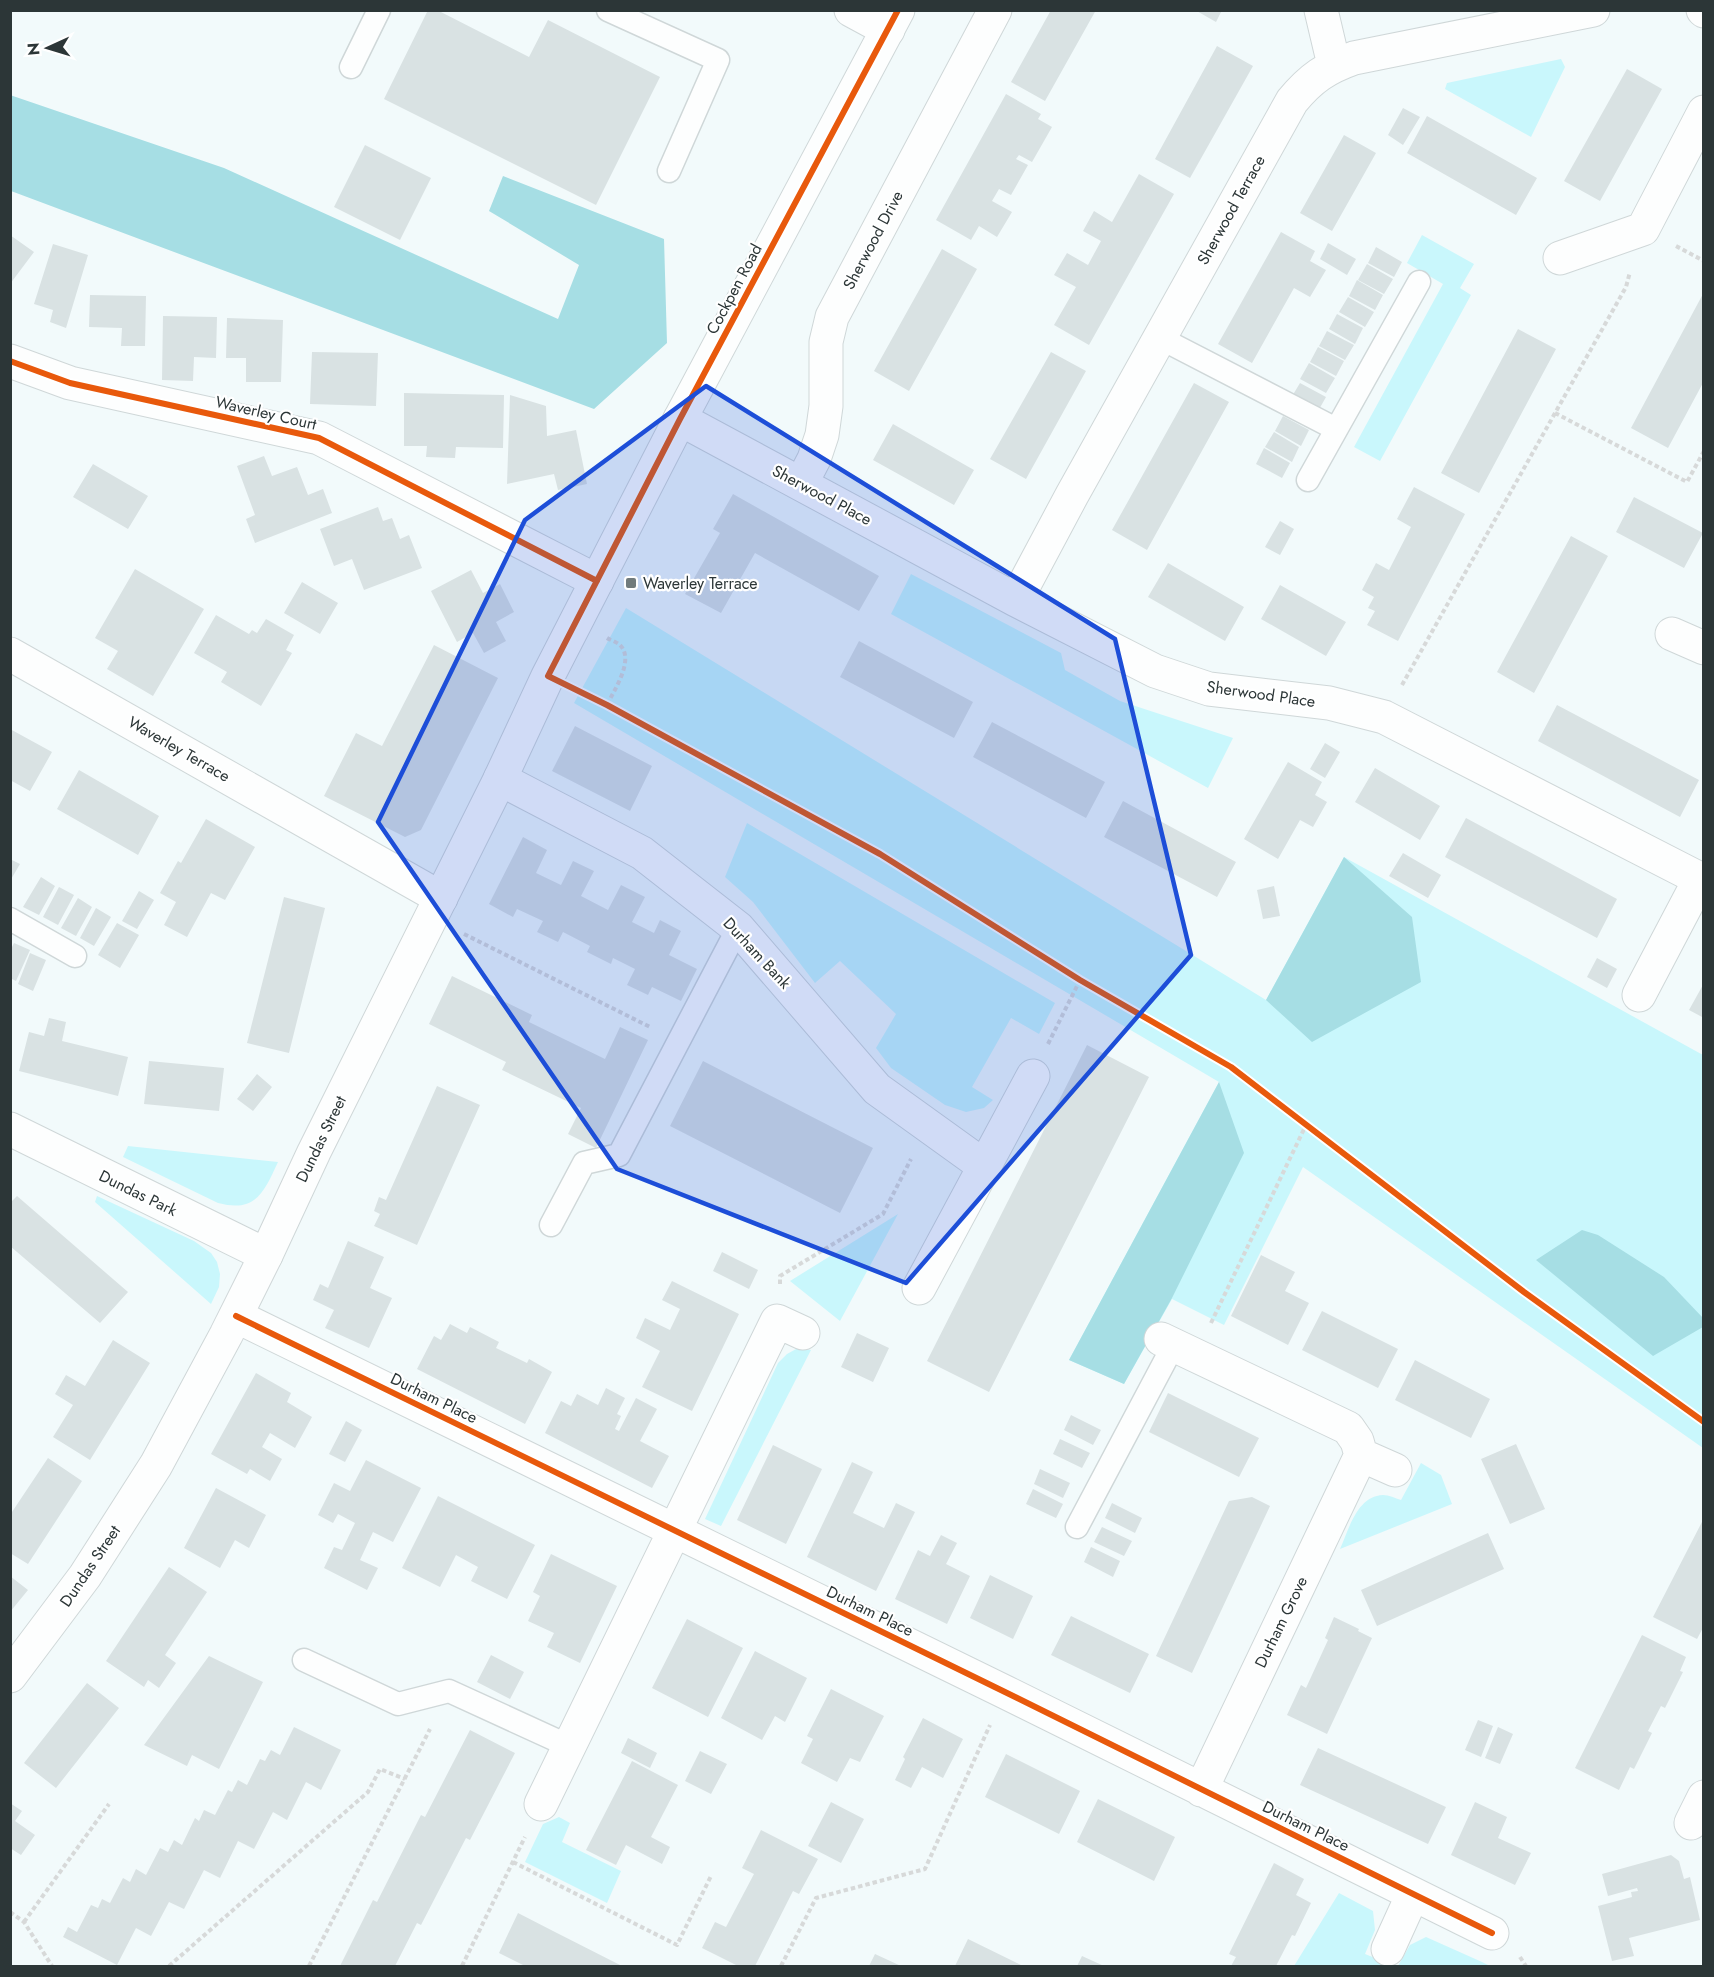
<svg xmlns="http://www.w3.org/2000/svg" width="1714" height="1977" font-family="Jost,sans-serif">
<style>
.green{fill:#c9f7fc}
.forest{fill:#a6dee4}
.building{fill:#d9e2e3}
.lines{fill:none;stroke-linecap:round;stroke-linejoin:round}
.service-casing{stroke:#cfd7d8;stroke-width:25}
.minor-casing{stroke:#cfd7d8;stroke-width:35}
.secondary-casing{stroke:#cfd7d8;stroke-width:35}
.path{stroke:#d7d9d9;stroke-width:4;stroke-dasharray:4.5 3;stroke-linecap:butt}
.service{stroke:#fdfefe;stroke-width:22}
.minor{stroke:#fdfefe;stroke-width:33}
.secondary{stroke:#fdfefe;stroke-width:33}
.cycleway-casing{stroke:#fff;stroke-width:10}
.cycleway{stroke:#e8590c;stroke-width:6}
.marked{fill:#1d4ed8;fill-opacity:0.2;stroke:#1d4ed8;stroke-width:4.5;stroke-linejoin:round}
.poi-dot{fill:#717b7c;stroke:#fff;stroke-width:2}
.labels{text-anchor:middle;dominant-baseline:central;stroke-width:4.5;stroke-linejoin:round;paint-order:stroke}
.street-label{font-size:16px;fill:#2c3637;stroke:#fff}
.poi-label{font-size:16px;fill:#2c3637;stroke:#fff;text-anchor:start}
</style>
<rect width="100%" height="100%" fill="#f2fafb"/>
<path class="green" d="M1561,59L1565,67L1531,137L1445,89L1447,83Z
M1422,235L1474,264L1460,288L1471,295L1380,461L1354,447L1443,284L1407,263Z
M911,574L1061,653L1065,670L1120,701L1233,738L1208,788L891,614Z
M626,608L1266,1000L1344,857L1703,1055V1448L1303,1167L1224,1325L1172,1299L1124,1384L1069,1360L1219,1082L574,703Z
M747,823L1055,1003L1039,1034L1011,1018L972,1087L993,1100L984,1108L966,1112L945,1105L891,1068L876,1048L896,1014L840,961L815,983L753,902L725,877Z
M128,1146L278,1162C264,1192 256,1213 218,1203L123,1157Z
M97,1196L194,1241L211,1253L217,1262L220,1274L219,1287L211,1304L95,1202Z
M898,1214L840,1321L790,1281Z
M798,1348L811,1350L721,1526L705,1519L778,1363L787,1354Z
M1421,1463L1441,1475L1452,1504L1340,1549C1349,1529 1357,1496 1383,1495C1389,1495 1395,1498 1401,1500Z
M559,1817L570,1823L562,1842L621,1871L607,1903L525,1862L543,1824Z
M1339,1893L1373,1911L1375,1930L1365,1954L1395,1966H1294Z
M1426,1937L1482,1962L1490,1966H1398L1410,1945Z"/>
<path class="forest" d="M10,95L224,168L558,319L579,265L489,211L503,176L664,239L667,343L594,409L11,191Z
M1344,857L1412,917L1421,982L1312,1042L1266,1000Z
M1219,1082L1244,1153L1172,1298L1124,1384L1069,1360Z
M1582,1230L1598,1235L1664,1277L1703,1318V1327L1653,1356L1536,1260Z"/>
<path class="building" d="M428,10H437L529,57L548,20L660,77L596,205L384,99Z
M1051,10H1096L1045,101L1011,82Z
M1195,10H1222L1216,22Z
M1217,46L1253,66L1190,178L1155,159Z
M1627,69L1662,89L1600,201L1564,181Z
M1006,94L1041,114L1038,119L1052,127L1032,162L1019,155L1016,159L1028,165L1011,195L999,189L992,201L1012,212L997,237L979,226L971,240L936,220Z
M1403,108L1420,117L1403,145L1388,135Z
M1427,116L1537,178L1516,215L1407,153Z
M1344,135L1376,153L1332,231L1300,213Z
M365,145L431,178L400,240L334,207Z
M1139,174L1174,194L1089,345L1054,325L1076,287L1054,275L1067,253L1088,265L1101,241L1083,231L1094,211L1112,222Z
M1281,232L1315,251L1310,261L1326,270L1310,297L1294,288L1252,363L1218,344Z
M10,235L34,252L10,284Z
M1328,243L1356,259L1347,275L1320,259Z
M53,244L88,255L66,328L50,322L53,310L34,304Z
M1376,247L1402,262L1394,277L1368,263Z
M942,249L977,269L909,391L874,371Z
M1367,264L1393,279L1384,294L1358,280Z
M1357,280L1383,295L1375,310L1349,296Z
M1704,292V381L1668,448L1631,428Z
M90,295L146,296L145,346H121L122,328L89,327Z
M1348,297L1374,312L1365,327L1339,312Z
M1337,314L1363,328L1355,344L1329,329Z
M163,316L217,317L216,358L194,357L193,381L162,380Z
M227,318L283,320L281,382H246V358H226Z
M1518,329L1556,349L1479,493L1441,473Z
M1327,331L1354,345L1345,360L1319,346Z
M1318,347L1344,361L1336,376L1310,362Z
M312,352L378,353L376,406L310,404Z
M1051,352L1086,371L1026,479L990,459Z
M1309,363L1335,378L1326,393L1300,379Z
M1194,383L1229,402L1147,550L1112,530Z
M1300,383L1326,397L1317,413L1291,398Z
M404,393L504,395L503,448L456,447L455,458L426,457L427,446H404Z
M510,395L546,406L547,436L576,430L587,484L558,490L554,474L507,484Z
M1283,416L1309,430L1301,446L1275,431Z
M893,424L974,470L954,505L873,460Z
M1274,432L1299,447L1292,462L1265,447Z
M1264,448L1290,463L1282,478L1256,464Z
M264,456L272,476L297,467L308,495L323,489L332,513L255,543L246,519L255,515L237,466Z
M93,464L148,496L128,529L73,497Z
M1414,487L1465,514L1398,641L1367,625L1375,611L1368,608L1374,597L1362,590L1376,563L1389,570L1411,527L1397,519Z
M733,494L879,576L859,611L755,553L721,613L685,594L720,533L713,529Z
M1634,497L1703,533L1684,568L1616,532Z
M378,507L383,521L392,518L400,539L409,535L422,568L364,590L352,559L334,566L320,529Z
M1280,521L1294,529L1280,555L1265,547Z
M1571,536L1608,556L1534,693L1497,672Z
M1168,563L1244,607L1225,641L1148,597Z
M135,569L204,609L153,696L107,669L118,651L95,638Z
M471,570L483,593L500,584L514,612L496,622L506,641L484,653L473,633L457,642L431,591Z
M302,582L338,603L320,634L284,613Z
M1280,585L1346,622L1326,656L1261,619Z
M216,615L249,634L252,630L257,633L266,619L294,635L286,650L292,653L261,706L221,682L227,672L194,653Z
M859,641L973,702L954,738L840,677Z
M434,645L498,678L421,830L405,837L324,796L356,733L382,746Z
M1557,705L1699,780L1680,817L1538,741Z
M992,722L1105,782L1086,818L973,757Z
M575,726L652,766L630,811L552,771Z
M10,729L52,752L30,791L10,780Z
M1325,743L1340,752L1325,778L1310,769Z
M1288,762L1322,782L1315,795L1327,802L1313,827L1300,820L1278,859L1244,839Z
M1375,768L1440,806L1420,840L1355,802Z
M79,770L159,816L138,855L57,809Z
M1123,801L1236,862L1217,897L1104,837Z
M1466,818L1617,899L1597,938L1445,857Z
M206,819L255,847L225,900L211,893L187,937L164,925L176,902L160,893L178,861L181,863Z
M523,837L547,850L536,873L561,885L573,861L594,871L581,896L608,910L621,885L645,897L632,922L654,933L660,920L681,931L669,955L697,969L681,1001L652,987L648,995L627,985L635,969L613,958L611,964L587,952L590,946L563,932L558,942L537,932L543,921L517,909L513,917L489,904Z
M1403,853L1441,875L1428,898L1389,876Z
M10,859L20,864L10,881Z
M41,877L55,886L39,915L23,907Z
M1274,886L1280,916L1263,919L1257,890Z
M59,887L74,895L58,925L43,917Z
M139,891L154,900L137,929L122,921Z
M284,897L325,908L289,1053L247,1043Z
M78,898L92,907L76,936L61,928Z
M96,908L111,917L94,946L80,938Z
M117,923L139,935L120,968L98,955Z
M14,943L30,950L16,981L10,978V951Z
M30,953L46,960L33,991L18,984Z
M1597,958L1617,969L1607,988L1587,977Z
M452,976L532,1015L529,1022L605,1059L620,1027L648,1040L596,1148L568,1134L581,1108L502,1070L506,1062L429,1024Z
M1704,983V1018L1689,1010Z
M49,1018L66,1022L62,1041L128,1057L118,1096L19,1071L29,1032L44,1036Z
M1087,1045L1149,1077L989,1392L927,1361Z
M149,1061L224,1068L219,1111L144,1104Z
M703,1061L873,1148L840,1213L670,1126Z
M257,1074L272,1087L253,1111L237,1099Z
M437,1086L480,1105L417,1245L374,1226L380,1214L374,1211L379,1197L386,1200Z
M17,1196L128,1292L100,1323L10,1246V1203Z
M348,1241L384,1257L370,1288L392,1298L369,1348L325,1328L334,1310L313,1300L320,1284L328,1288Z
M722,1252L758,1270L749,1289L713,1271Z
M1261,1255L1295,1272L1285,1291L1309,1303L1288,1345L1231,1316Z
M672,1281L739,1314L692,1411L642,1387L660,1351L636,1338L645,1318L670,1330L680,1309L662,1300Z
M1322,1311L1398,1349L1378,1388L1302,1350Z
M450,1324L467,1333L470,1327L499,1342L496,1348L527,1363L529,1359L552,1372L525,1424L417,1369L434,1336L441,1340Z
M857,1333L889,1348L873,1382L841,1367Z
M113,1340L150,1363L90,1460L53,1437L73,1405L55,1394L66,1375L85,1386Z
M1415,1360L1490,1399L1471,1438L1395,1400Z
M256,1373L291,1393L287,1402L312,1417L295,1448L270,1433L262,1447L282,1459L270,1481L250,1469L247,1474L211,1454Z
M606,1388L625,1398L617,1414L621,1416L615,1429L619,1431L636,1398L657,1409L640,1441L669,1456L652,1488L545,1433L561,1401L571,1406L577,1394L598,1405Z
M1168,1393L1259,1438L1239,1477L1149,1432Z
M1071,1415L1101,1430L1093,1445L1064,1430Z
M346,1421L362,1430L345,1462L329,1454Z
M1060,1439L1090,1453L1082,1468L1053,1454Z
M1516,1444L1545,1509L1510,1524L1481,1459Z
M773,1445L822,1469L786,1544L737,1520Z
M48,1458L82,1481L28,1564L10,1553V1515Z
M366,1460L421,1488L393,1542L373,1532L360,1560L378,1568L367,1590L324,1568L334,1547L342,1550L355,1523L338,1514L333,1523L318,1515L334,1483L350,1491Z
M852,1462L873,1472L853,1513L884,1528L896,1503L915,1512L876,1591L807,1557Z
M1040,1469L1070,1483L1063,1498L1034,1484Z
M216,1488L266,1515L249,1548L235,1540L220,1568L184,1548Z
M1033,1489L1063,1504L1056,1518L1026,1504Z
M438,1496L535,1545L507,1599L471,1581L478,1567L456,1555L440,1587L402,1568Z
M1252,1497L1270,1506L1192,1673L1156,1656L1229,1501Z
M1112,1503L1142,1518L1135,1533L1105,1518Z
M1704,1518V1626L1697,1639L1653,1617Z
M1102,1527L1132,1541L1124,1556L1094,1542Z
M1488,1533L1504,1569L1377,1626L1361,1590Z
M941,1535L957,1543L946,1564L970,1576L947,1624L895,1599L918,1550L930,1556Z
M1091,1547L1120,1561L1113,1577L1084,1562Z
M551,1554L617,1586L580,1663L547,1647L554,1633L528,1621L540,1596L533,1592Z
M169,1567L207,1592L165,1655L176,1663L159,1688L148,1680L144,1687L106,1661Z
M990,1575L1033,1596L1013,1639L970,1618Z
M10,1576L28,1590L10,1612Z
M1071,1616L1149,1654L1130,1693L1051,1655Z
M1334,1617L1359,1629L1358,1631L1372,1638L1327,1734L1287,1715L1301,1685L1306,1688L1328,1640L1325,1638Z
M687,1619L743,1648L708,1717L652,1688Z
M1642,1635L1686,1657L1680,1671L1683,1672L1665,1708L1661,1706L1648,1731L1652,1733L1634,1769L1630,1767L1619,1790L1575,1768Z
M755,1651L807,1678L785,1722L775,1716L762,1740L721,1718Z
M491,1655L524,1672L510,1699L477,1682Z
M209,1656L263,1682L219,1769L192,1755L187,1766L144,1745Z
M87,1683L119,1708L56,1788L24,1763Z
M831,1689L884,1716L860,1762L850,1758L837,1782L801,1763L813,1739L807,1736Z
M923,1718L963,1739L943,1778L922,1767L911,1788L895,1780L905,1759L903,1757Z
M1478,1720L1493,1726L1481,1757L1465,1750Z
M294,1727L341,1750L321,1790L306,1782L287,1820L273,1812L254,1849L238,1841L220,1878L204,1870L184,1909L169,1902L151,1936L136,1928L117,1965L63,1937L68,1927L77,1932L91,1905L98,1908L102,1899L110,1903L123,1878L130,1882L136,1869L146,1875L160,1848L168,1852L174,1840L182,1845L195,1818L199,1821L204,1810L215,1815L228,1790L232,1792L238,1780L247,1785L260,1759L265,1761L271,1750L280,1755Z
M1498,1727L1513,1734L1500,1764L1485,1758Z
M470,1730L515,1753L470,1840L466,1838L421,1925L417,1923L395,1966H340L373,1900L377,1902L421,1815L425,1817Z
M628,1738L657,1753L650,1768L621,1753Z
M1318,1748L1446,1807L1428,1844L1300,1785Z
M700,1751L727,1764L711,1794L685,1781Z
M1006,1754L1080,1791L1059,1834L985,1797Z
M632,1761L678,1785L651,1837L670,1847L662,1864L626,1845L616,1865L586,1850Z
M1098,1799L1175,1837L1154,1881L1077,1842Z
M831,1802L864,1819L841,1863L808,1846Z
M1475,1802L1507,1817L1498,1838L1531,1853L1515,1885L1451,1855Z
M10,1803L22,1811L15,1821L35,1835L21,1855L10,1848Z
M761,1830L818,1859L799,1894L793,1891L755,1966H738L702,1948L715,1922L726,1927L754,1874L742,1868Z
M1671,1855L1679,1861L1684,1879L1690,1877L1700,1920L1629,1938L1634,1956L1612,1961L1598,1906L1632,1897L1631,1892L1638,1891L1637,1888L1608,1896L1602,1874Z
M1274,1863L1304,1879L1296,1895L1311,1903L1295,1936L1292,1935L1276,1966H1231L1236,1957L1229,1954Z
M518,1913L553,1931L622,1966H525L499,1953Z
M968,1939L1023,1966H955Z
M875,1954L901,1966H869Z
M1082,1956L1104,1966H1077Z"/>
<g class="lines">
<defs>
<path id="service" d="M608,10L718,60L669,171
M351,67L379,10
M1160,338L1336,429
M1308,480L1419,282
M10,919L75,956
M551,1225L584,1163L619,1155L738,928
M1077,1527L1173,1346
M304,1660L398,1704L449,1691L569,1746"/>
<path id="minor" d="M851,10L888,30
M1321,10L1334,65
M1703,10L1704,11
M1560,258L1643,229L1704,112
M10,361L70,383L319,438L597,581
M680,419L1016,600L1155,671L1209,689L1329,703L1384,717L1700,879L1639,995
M801,484L814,459L822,435L826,406V342L832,317L995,10
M1016,600L1072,495L1292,101C1311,78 1326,68 1354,58L1593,10
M1672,634L1704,648
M10,654L441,898
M500,779L642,853L738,928L877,1089L984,1166
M10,1129L266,1255
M919,1288L1033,1076
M236,1316L1005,1692L1492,1933
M1161,1339L1348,1428L1357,1441L1361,1455L1201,1790
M1361,1455L1395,1470
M541,1804L777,1321L803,1333
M1691,1823L1704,1797
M1388,1949L1413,1894"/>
<path id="secondary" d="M10,1676L85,1576L156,1465L226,1335L266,1255L314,1152L500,779L548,676L680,419L898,10"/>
</defs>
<use href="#service" class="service-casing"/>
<use href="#minor" class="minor-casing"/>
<use href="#secondary" class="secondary-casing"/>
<path class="path" d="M1676,246L1704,261
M1555,413L1687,482L1704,451
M607,638C610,640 617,642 620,645C635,660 614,690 607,705
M1402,685L1626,287L1630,272
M464,934L650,1027
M1048,1044L1080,980
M780,1284V1276L883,1214L911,1159
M1211,1323L1306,1125
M513,1862L677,1945L711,1876
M10,1912L24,1922L52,1966
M24,1922L109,1804
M1520,1957L1526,1966
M169,1966L368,1792L380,1769L405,1779
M309,1966L430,1729
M462,1966L525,1837
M781,1966L816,1898L925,1869L990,1725"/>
<use href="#service" class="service"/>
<use href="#minor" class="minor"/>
<use href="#secondary" class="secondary"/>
<defs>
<path id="cycleway" d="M898,10L680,419L548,676L607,705L880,854L1080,980L1231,1067L1524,1292L1704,1422
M10,361L70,383L319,438L597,581
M236,1316L1005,1692L1492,1933"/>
</defs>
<use href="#cycleway" class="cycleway-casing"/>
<use href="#cycleway" class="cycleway"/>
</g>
<path class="marked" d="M706,386L1115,639L1191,955L906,1283L617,1169L378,822L525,520Z"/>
<rect class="poi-dot" x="625" y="577" width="12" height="12" rx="3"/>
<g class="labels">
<g class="street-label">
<text transform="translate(1231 210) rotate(-61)">Sherwood Terrace</text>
<text transform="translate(873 240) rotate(-62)">Sherwood Drive</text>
<text transform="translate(734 289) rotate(-62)">Cockpen Road</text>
<text transform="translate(266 413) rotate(13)">Waverley Court</text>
<text transform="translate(822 495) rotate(28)">Sherwood Place</text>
<text transform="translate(1261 694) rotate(8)">Sherwood Place</text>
<text transform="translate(179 749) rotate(30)">Waverley Terrace</text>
<text transform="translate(757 953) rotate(47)">Durham Bank</text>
<text transform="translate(321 1139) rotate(-64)">Dundas Street</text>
<text transform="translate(138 1193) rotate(26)">Dundas Park</text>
<text transform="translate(434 1398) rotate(26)">Durham Place</text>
<text transform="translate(90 1566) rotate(-56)">Dundas Street</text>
<text transform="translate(870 1611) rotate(26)">Durham Place</text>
<text transform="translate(1281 1622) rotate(-64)">Durham Grove</text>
<text transform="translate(1306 1826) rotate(26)">Durham Place</text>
</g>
<g class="poi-label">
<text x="643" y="583">Waverley Terrace</text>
</g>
</g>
<rect width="1714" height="1977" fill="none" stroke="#2c3637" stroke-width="24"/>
<g transform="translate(48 48) rotate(266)" stroke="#ffffff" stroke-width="4.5" paint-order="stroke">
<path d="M0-4.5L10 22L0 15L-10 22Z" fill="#2c3637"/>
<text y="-9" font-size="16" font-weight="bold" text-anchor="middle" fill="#2c3637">N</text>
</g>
</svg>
